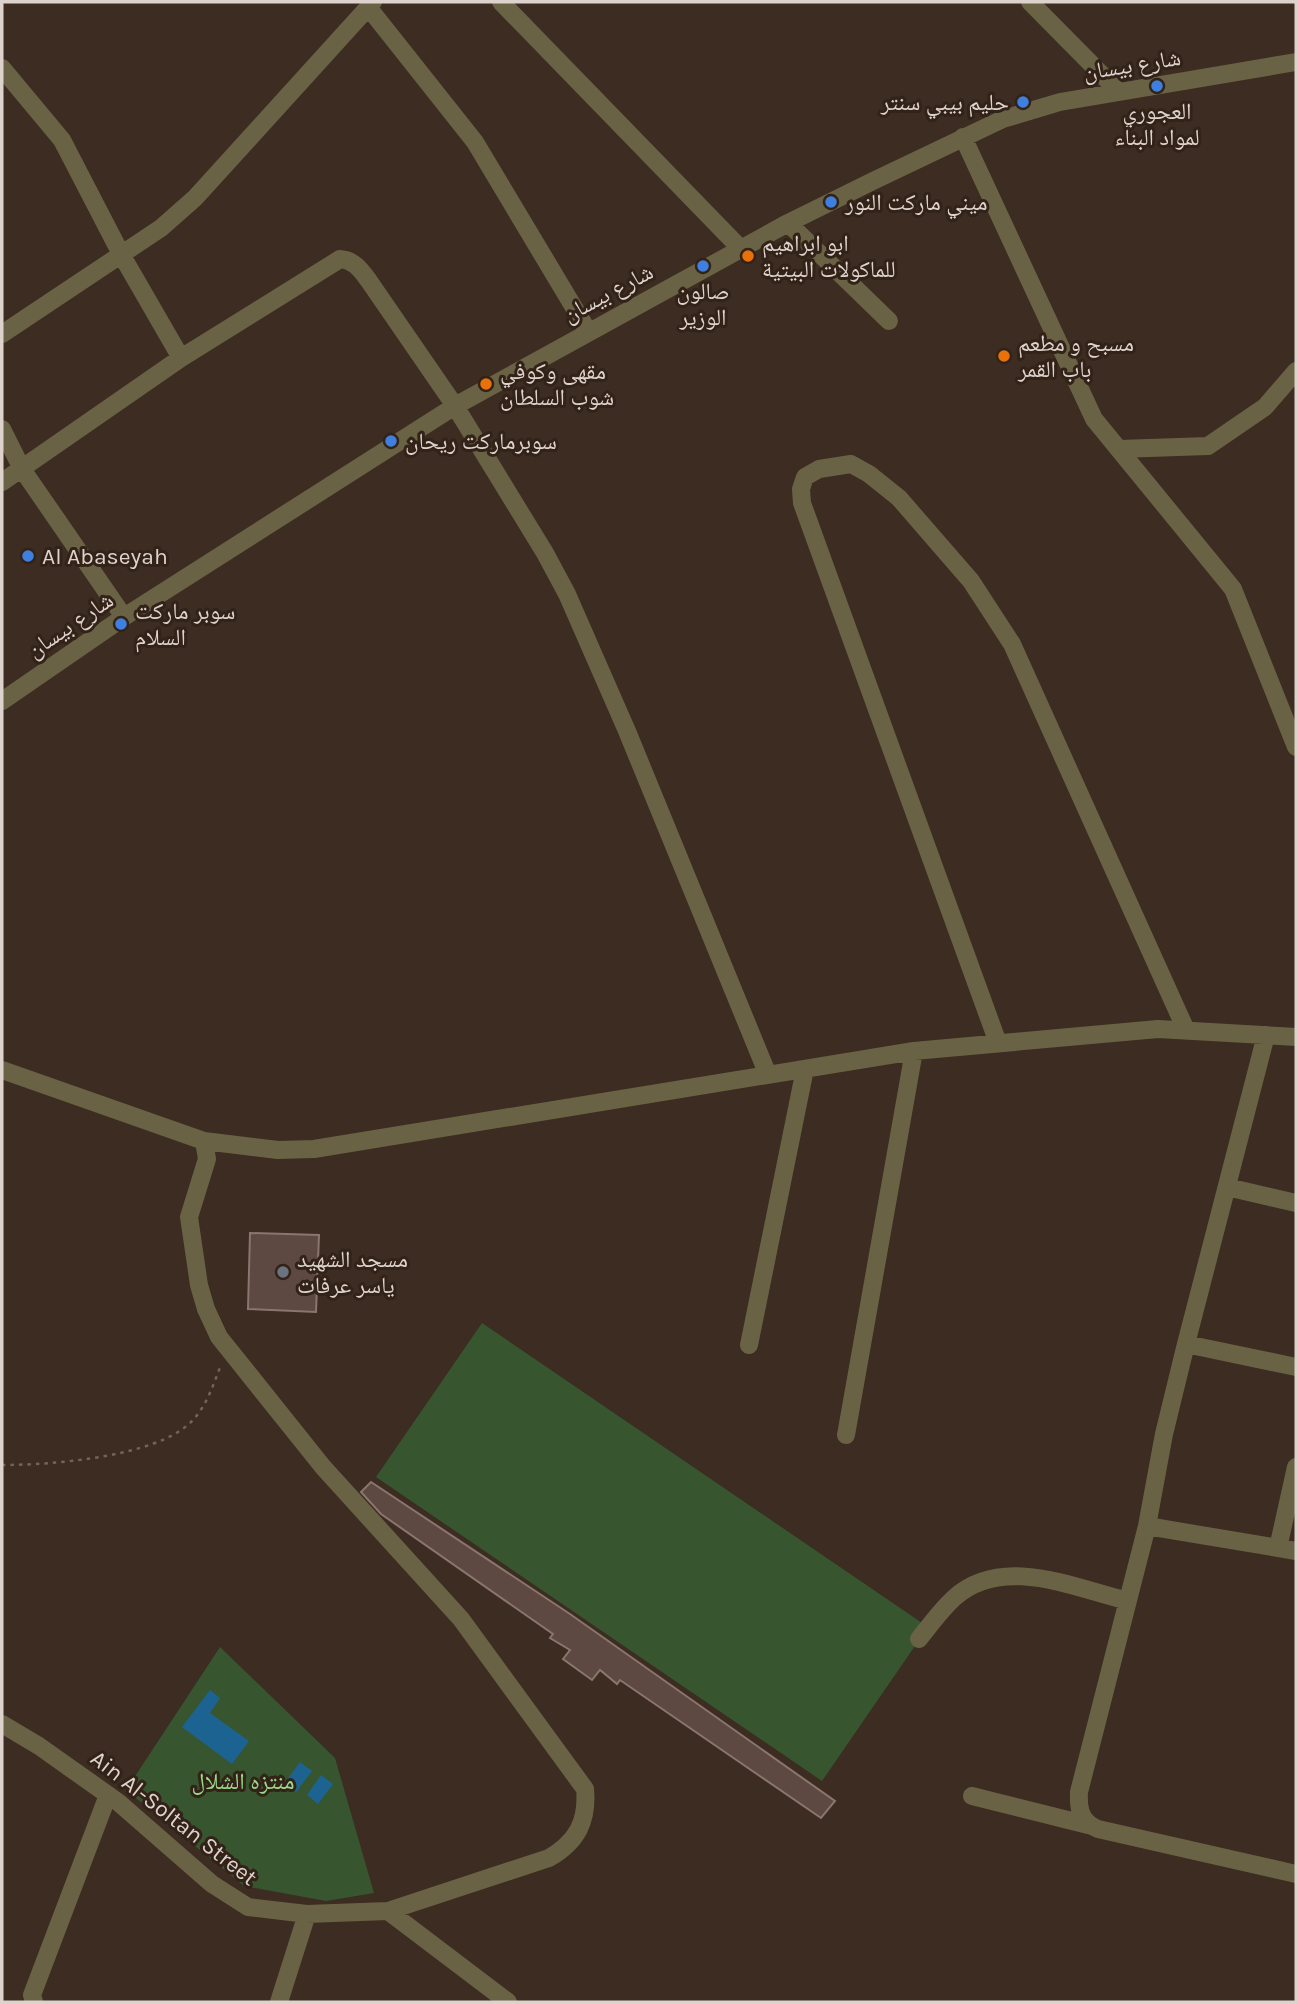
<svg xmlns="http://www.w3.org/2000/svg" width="1298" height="2004" font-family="Karla,'Noto Naskh Arabic',sans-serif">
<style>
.green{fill:#375630}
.water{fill:#1d6391}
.building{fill:#5d4941;stroke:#8b756d;stroke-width:2}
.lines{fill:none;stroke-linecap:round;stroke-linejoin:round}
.path{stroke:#72645a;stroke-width:2.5;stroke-dasharray:3.5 5;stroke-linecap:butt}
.minor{stroke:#6a6244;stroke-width:18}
.shop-dot{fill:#3f7fe0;stroke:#322218;stroke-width:2.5}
.food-dot{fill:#e8710a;stroke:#322218;stroke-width:2.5}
.worship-dot{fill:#6b7280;stroke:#322218;stroke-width:2.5}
.labels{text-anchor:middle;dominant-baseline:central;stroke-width:6;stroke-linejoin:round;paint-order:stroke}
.street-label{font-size:23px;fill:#ded3cc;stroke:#322218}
.poi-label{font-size:23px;fill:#ded3cc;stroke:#322218;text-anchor:start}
.park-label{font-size:23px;fill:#98da88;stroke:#322218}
</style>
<rect width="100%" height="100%" fill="#3c2c21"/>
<path class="green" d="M482,1323L928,1627L822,1781L376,1477Z
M220,1647L335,1758L374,1893L326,1901L244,1886L126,1790Z"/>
<path class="water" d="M210,1690L220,1698L210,1713L249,1741L232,1764L182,1727Z
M300,1762L312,1771L296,1792L284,1784Z
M321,1775L333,1784L318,1804L307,1795Z"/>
<path class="building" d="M250,1233L319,1235L316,1312L248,1309Z
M371,1482L570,1614L835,1801L821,1818L620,1680L617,1684L600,1670L592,1680L563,1659L570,1650L550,1638L553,1634L381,1514L361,1492Z"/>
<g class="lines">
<path class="path" d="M2,1465C51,1465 156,1457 191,1422C207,1406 213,1385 221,1365"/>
<path class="minor" d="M501,2L741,249
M1030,2L1119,92
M368,7L475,142L588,331
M2,68L62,140L121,254L181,358L2,482
M963,137L1094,419L1233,589L1296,747
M788,223L889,321
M2,334L161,228L195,198L373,2
M181,358L340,259C354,260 361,270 369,281L455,406L545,553L567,594L627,731L768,1075
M2,429L22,469L124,617
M1119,449L1208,446L1265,407L1296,371
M2,701L124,617L455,406L788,223L873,181L1003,119L1060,102L1296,62
M998,1043L802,503L801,489L805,477L819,469L851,464L869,474L899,498L971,581L1012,644L1186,1030
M2,1070L204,1141
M1227,1187L1296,1203
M1186,1344L1266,1035
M749,1345L805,1069
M1296,1367L1186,1344L1164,1434L1147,1526L1079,1792C1078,1810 1081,1822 1098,1829L1296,1874
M846,1435L914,1051
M1147,1526L1296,1551
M1278,1548L1296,1467
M919,1639C930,1625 941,1610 954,1598C1002,1554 1074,1588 1128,1601
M2,1724L39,1746L118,1802L212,1884L248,1907L307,1914L388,1911L508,2002
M972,1796L1088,1825
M388,1911L549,1858C577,1842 588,1821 585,1789L461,1619L323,1467L219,1337L206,1309L199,1285L189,1217L207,1159L204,1141L278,1150L314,1149L914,1051L1158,1029L1296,1037
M34,2002L32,1995L108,1795
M279,2002L307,1914"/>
</g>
<g class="shop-dot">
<circle cx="1157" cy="86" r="7"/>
<circle cx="1023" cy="102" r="7"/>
<circle cx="831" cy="202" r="7"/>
<circle cx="703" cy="266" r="7"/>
<circle cx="391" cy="441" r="7"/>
<circle cx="28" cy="556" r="7"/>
<circle cx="121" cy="624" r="7"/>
</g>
<g class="food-dot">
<circle cx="748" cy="256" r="7"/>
<circle cx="1004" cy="356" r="7"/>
<circle cx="486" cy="384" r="7"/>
</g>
<circle class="worship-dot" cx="283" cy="1272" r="7"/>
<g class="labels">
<g class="street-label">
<text transform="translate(1132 65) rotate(-9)">شارع بيسان</text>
<text transform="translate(608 293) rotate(-28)">شارع بيسان</text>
<text transform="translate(70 625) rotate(-34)">شارع بيسان</text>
<text transform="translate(174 1818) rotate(38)">Ain Al-Soltan Street</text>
</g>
<g class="poi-label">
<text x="1009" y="102" text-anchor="end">حليم بيبي سنتر</text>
<text x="1157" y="111" text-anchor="middle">العجوري<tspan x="1157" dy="26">لمواد البناء</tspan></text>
<text x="845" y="202">ميني ماركت النور</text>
<text x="762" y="243">ابو ابراهيم<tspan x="762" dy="26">للماكولات البيتية</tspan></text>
<text x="703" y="291" text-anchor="middle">صالون<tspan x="703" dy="26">الوزير</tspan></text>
<text x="1018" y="343">مسبح و مطعم<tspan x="1018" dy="26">باب القمر</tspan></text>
<text x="500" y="371">مقهى وكوفي<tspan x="500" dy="26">شوب السلطان</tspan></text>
<text x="405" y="441">سوبرماركت ريحان</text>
<text x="42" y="556">Al Abaseyah</text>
<text x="135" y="611">سوبر ماركت<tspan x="135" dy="26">السلام</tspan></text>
<text x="297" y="1259">مسجد الشهيد<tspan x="297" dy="26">ياسر عرفات</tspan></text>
</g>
<g class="park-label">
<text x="243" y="1781">منتزه الشلال</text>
</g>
</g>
<rect width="1298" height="2004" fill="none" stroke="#ded3cc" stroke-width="7"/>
</svg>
